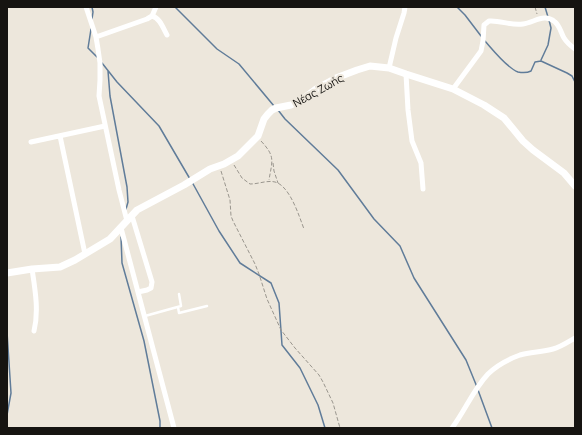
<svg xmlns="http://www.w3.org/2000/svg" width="582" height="435" font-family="Manrope,sans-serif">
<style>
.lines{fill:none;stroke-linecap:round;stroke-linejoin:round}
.stream{stroke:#607c99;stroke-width:1.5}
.path{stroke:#9a968e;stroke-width:1;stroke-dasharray:4 2;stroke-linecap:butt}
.lane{stroke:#fff;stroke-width:2.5}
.street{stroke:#fff;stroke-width:5}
.secondary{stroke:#fff;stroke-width:7}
.labels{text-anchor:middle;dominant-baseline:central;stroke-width:4;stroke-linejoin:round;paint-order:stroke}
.street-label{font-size:11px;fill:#161411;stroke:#ede7dc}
</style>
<rect width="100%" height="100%" fill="#ede7dc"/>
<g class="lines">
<path class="stream" d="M92,7L93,12L92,19
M175,7L217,49L239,64L274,106
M457,7L465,15L481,36
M545,7L548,17
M91,29L88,48L97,57
M485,41C493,50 507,68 518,72C523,73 527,73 531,71L535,62L541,61L567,73L572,76L575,82
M541,60L548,45L551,28L549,20
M102,63L117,82L159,126L190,179
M108,71L110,96L127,187L128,202L126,209
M278,110L285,119L338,170L374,219L400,246L414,278L466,360L477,387
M192,182L219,231L240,263L271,283L279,303L282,345L300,368L318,405L325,428
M121,237L122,263L144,341L160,421V428
M7,332L11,393L7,415
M478,390L492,428"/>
<path class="path" d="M535,7L537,14
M261,141C276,157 272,161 269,180
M273,163L274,171L278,183
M234,165L242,178L250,184C259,184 267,180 275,182C290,186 299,216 304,229
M221,171L230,200L231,216L233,221L255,264L259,274L267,299L281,330L295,348L319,375L323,382L333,403L340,428"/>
<path class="lane" d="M178,307L179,313L207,306
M145,316L181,306L179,294"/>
<path class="street" d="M86,7L96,37L98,49L100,63V80L99,96L119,190L127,221
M152,16C160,18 163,28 167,35
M96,37L147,19L152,16L156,7
M389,68L396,38L404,13L405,7
M406,74L408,110L412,141L421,163L423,189
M453,89L481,51L483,41L484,25L489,21C501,20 510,26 523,24C535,22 545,13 555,22C560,26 561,33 564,38C567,43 571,46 575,49
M60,136L85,254
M31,142L105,126
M132,216L152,282L151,288L147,290L138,292
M121,228L174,428
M32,269C35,289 39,311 34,331
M452,428C465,411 473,390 488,374C496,366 509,359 520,355C530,352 542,352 553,349C561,347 568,342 575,338"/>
<path class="secondary" d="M7,273L32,269L60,267L75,260L110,239L137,210L184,185L210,169L224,164L238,156L258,136L264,119L268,114L272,110L276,108L291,105L304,98L316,89L336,78L357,70L370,66L389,68L406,74L453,89L484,105L504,118L523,141L533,150L564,173L575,186"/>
</g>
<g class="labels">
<g class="street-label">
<text transform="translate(318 90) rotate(-29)">Νέας Ζωής</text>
</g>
</g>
<rect width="582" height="435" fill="none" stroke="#161411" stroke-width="16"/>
</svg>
